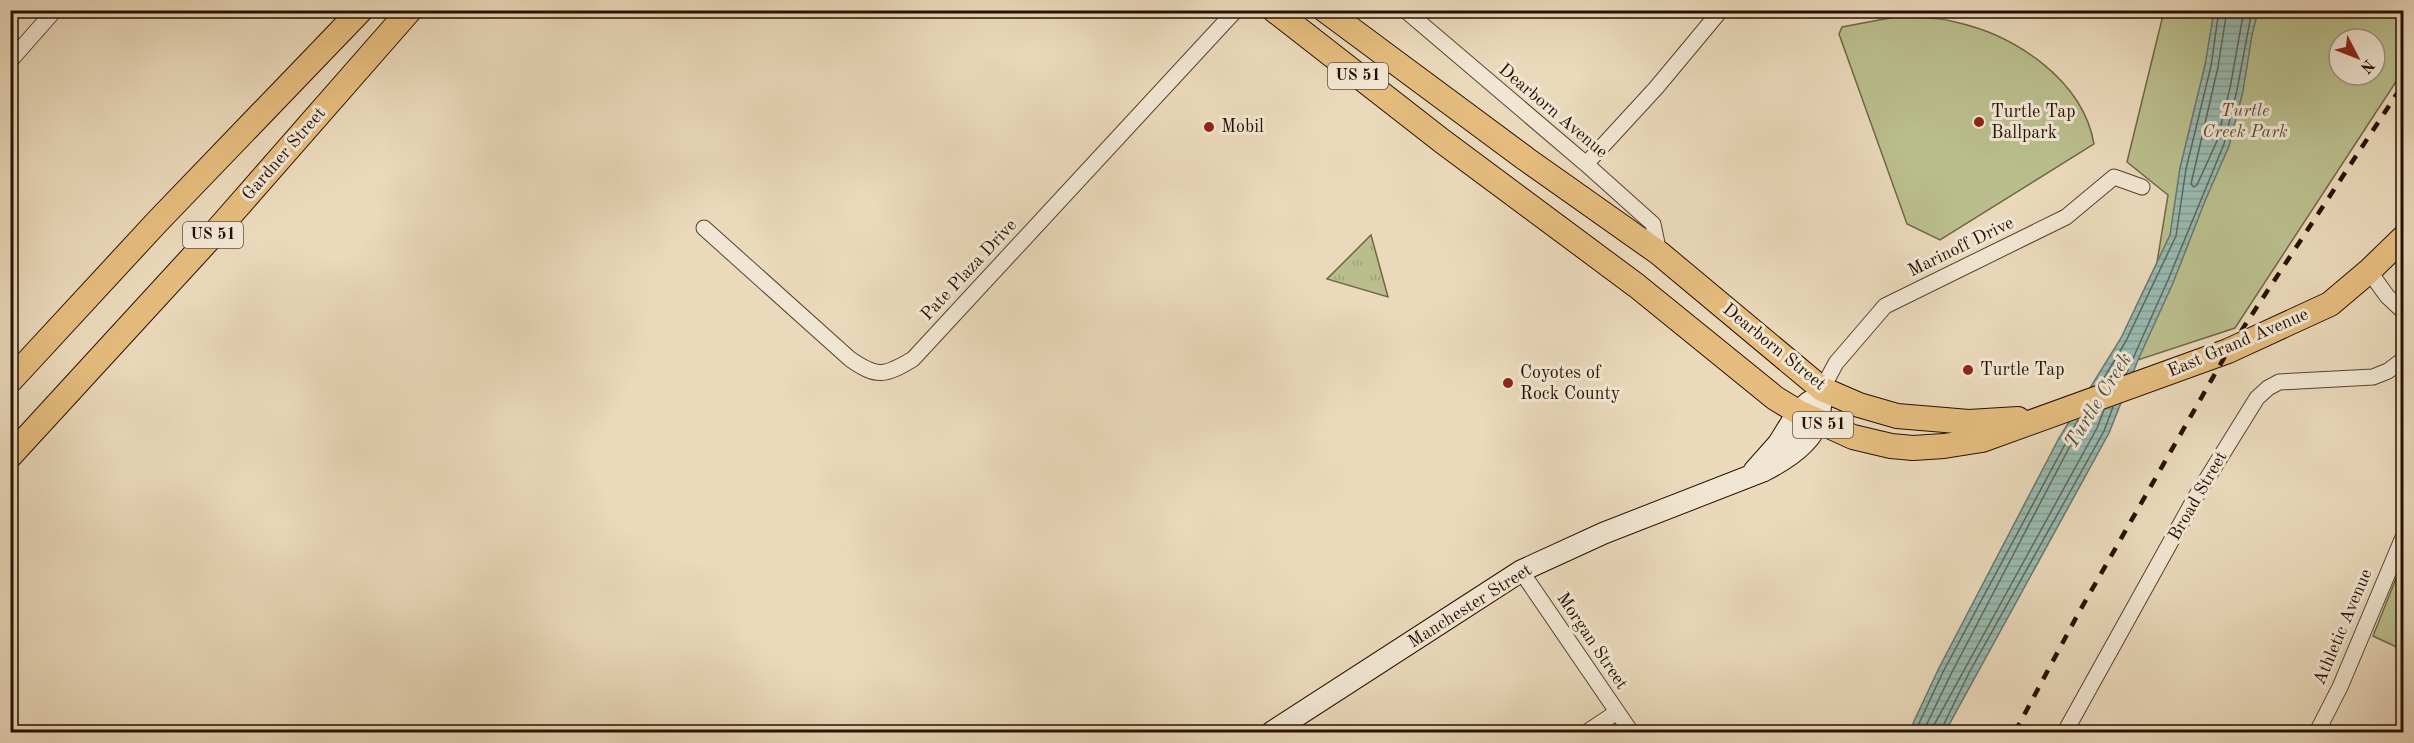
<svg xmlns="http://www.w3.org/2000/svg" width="2414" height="743" font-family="'Old Standard TT',serif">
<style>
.grass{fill:url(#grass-tufts);stroke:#706746;stroke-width:1.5}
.park{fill:#babe8d;stroke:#706746;stroke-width:1.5;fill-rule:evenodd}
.water{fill:url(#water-rules);stroke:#6a766a;stroke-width:1.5}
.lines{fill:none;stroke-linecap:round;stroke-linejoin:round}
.shore{stroke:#5f6558;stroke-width:1.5}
.street-casing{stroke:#57422f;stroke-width:17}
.secondary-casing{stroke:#261000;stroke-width:23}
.primary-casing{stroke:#261000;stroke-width:26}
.street{stroke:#f1e6d3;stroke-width:15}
.secondary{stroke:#f1e6d3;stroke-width:21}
.primary{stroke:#e5bc7e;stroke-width:24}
.rail{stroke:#261000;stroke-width:4.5;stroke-dasharray:10 10;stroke-linecap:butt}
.poi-dot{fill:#8f2418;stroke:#f1e6d3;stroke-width:2}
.labels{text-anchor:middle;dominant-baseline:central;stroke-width:6;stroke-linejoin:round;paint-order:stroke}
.shield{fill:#f1e6d3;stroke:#63503f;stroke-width:1.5}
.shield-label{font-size:16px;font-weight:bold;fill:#261000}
.street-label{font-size:18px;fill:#261000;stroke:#f1e6d3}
.park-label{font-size:18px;font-style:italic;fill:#5a4d31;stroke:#f1e6d3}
.poi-label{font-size:18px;fill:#261000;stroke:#f1e6d3;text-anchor:start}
.water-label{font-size:20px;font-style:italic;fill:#4e4c3e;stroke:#f1e6d3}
</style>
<defs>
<pattern id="grass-tufts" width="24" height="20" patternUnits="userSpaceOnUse" patternTransform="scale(1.5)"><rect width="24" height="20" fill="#babe8d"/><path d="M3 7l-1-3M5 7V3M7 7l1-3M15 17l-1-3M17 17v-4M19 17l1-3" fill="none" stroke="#a0a278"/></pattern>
<pattern id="water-rules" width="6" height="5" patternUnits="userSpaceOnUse" patternTransform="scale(1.5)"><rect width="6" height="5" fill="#98bab1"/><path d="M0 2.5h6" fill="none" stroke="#839f96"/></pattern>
</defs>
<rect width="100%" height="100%" fill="#ead9bb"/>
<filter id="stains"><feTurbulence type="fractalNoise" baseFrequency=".00333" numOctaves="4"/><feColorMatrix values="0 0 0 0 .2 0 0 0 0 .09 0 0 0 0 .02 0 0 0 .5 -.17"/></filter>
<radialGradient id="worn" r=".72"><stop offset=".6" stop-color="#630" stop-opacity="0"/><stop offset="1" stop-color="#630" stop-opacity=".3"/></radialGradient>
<path class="grass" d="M1371,235L1388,297L1327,279Z"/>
<path class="park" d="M2164,11H2403V71L2235,328L2138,360L2151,299L2168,195L2127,162ZM2339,39H2375V75H2339Z
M1895,17C1914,17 1936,17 1955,22C2015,35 2083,80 2094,144L1940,240L1907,224L1839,34L1842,27Z
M2401,566H2404L2403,650L2373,636Z"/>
<path class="water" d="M2214,11H2258L2252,35L2243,91L2229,146L2205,201L2173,283L2138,360L2109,433L1945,732H1909L1938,670L2059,438L2121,338L2170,235L2180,168L2205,65Z"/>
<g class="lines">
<path class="shore" d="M2227,10L2218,67L2191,184L2194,187L2197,185L2217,141L2230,88L2244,10
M2126,374L2168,280L2224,144L2237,90L2252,10
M2101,383L2126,341L2176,236L2186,169L2211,66L2219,10
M1915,732L1943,672L2078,420
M1923,732L1950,676L2071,444L2089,416
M1933,732L1934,725L2097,428L2104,410
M1940,732L1970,671L2104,431L2113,407"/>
<defs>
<path id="street" d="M1405,10L1586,164L1653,224L1659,253
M10,61L55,10
M1586,164L1656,88L1721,10
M704,228L850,359C877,378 885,376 913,359L1236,10
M2369,271L2387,296L2404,312
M1822,389L1836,363L1885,306L2066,217L2114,177L2142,187
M1521,571L1631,732
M1587,732L1617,712
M2065,732L2195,498L2257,398L2268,388L2279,382L2373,377L2388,371L2404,359
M2317,732L2340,687L2404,535"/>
<path id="secondary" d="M1754,471L1778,444L1798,412L1809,402
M1272,732L1521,571L1604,533L1763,471C1783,461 1811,444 1818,421C1821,411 1821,399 1822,389"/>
<path id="primary" d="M1274,10L1442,141L1637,286L1775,398L1798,412L1853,437L1891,446L1913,448L1944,446L1982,440L2228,351L2330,304L2369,271L2404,237
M1325,10L1526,159L1659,253L1822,389L1859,405L1897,416L1969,422L2018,419
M10,381L157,222L361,10
M10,456L212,236L410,10"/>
</defs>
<use href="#street" class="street-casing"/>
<use href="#secondary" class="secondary-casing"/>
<use href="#primary" class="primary-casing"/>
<use href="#street" class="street"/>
<use href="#secondary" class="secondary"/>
<use href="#primary" class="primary"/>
<path class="rail" d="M2015,732L2078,614L2228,351L2404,83"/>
</g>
<g class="poi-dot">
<circle cx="1979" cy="122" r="6"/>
<circle cx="1209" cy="127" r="6"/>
<circle cx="1968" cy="370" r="6"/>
<circle cx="1508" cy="383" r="6"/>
</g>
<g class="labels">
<g class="shield">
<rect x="1328" y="63" width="60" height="26" rx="4.5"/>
<rect x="183" y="222" width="60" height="26" rx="4.5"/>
<rect x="1793" y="412" width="60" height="26" rx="4.5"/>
</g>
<g class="shield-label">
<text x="1358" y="76">US 51</text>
<text x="213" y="235">US 51</text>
<text x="1823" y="425">US 51</text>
</g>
<g class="street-label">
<text transform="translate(1553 111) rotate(40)">Dearborn Avenue</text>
<text transform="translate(284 154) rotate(-49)">Gardner Street</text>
<text transform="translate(1961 247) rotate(-26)">Marinoff Drive</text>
<text transform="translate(969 270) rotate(-47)">Pate Plaza Drive</text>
<text transform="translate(2238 343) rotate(-23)">East Grand Avenue</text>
<text transform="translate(1774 347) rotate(39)">Dearborn Street</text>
<text transform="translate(2198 496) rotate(-60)">Broad Street</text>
<text transform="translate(1470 606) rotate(-32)">Manchester Street</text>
<text transform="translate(2343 627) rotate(-67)">Athletic Avenue</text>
<text transform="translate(1592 641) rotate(56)">Morgan Street</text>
</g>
<g class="park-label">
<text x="2245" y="111">Turtle<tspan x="2245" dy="21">Creek Park</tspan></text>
</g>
<g class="poi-label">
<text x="1991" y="112">Turtle Tap<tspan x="1991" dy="21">Ballpark</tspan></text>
<text x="1221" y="127">Mobil</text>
<text x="1980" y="370">Turtle Tap</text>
<text x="1520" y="373">Coyotes of<tspan x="1520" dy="21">Rock County</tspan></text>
</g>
<g class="water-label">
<text transform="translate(2099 401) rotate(-58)">Turtle Creek</text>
</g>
</g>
<rect width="2414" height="743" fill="none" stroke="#ead9bb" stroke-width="36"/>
<rect x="12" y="12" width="2390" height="719" fill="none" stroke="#261000" stroke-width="3"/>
<rect x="18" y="18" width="2378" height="707" fill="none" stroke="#261000" stroke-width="1.5"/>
<g transform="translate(2357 57) rotate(132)"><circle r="28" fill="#f1e6d3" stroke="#a0907f" stroke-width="1.5"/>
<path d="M0-4.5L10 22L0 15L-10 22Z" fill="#8f2418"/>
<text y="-9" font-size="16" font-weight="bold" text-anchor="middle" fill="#261000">N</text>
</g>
<rect width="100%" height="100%" filter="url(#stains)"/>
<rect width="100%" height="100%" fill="url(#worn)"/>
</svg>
